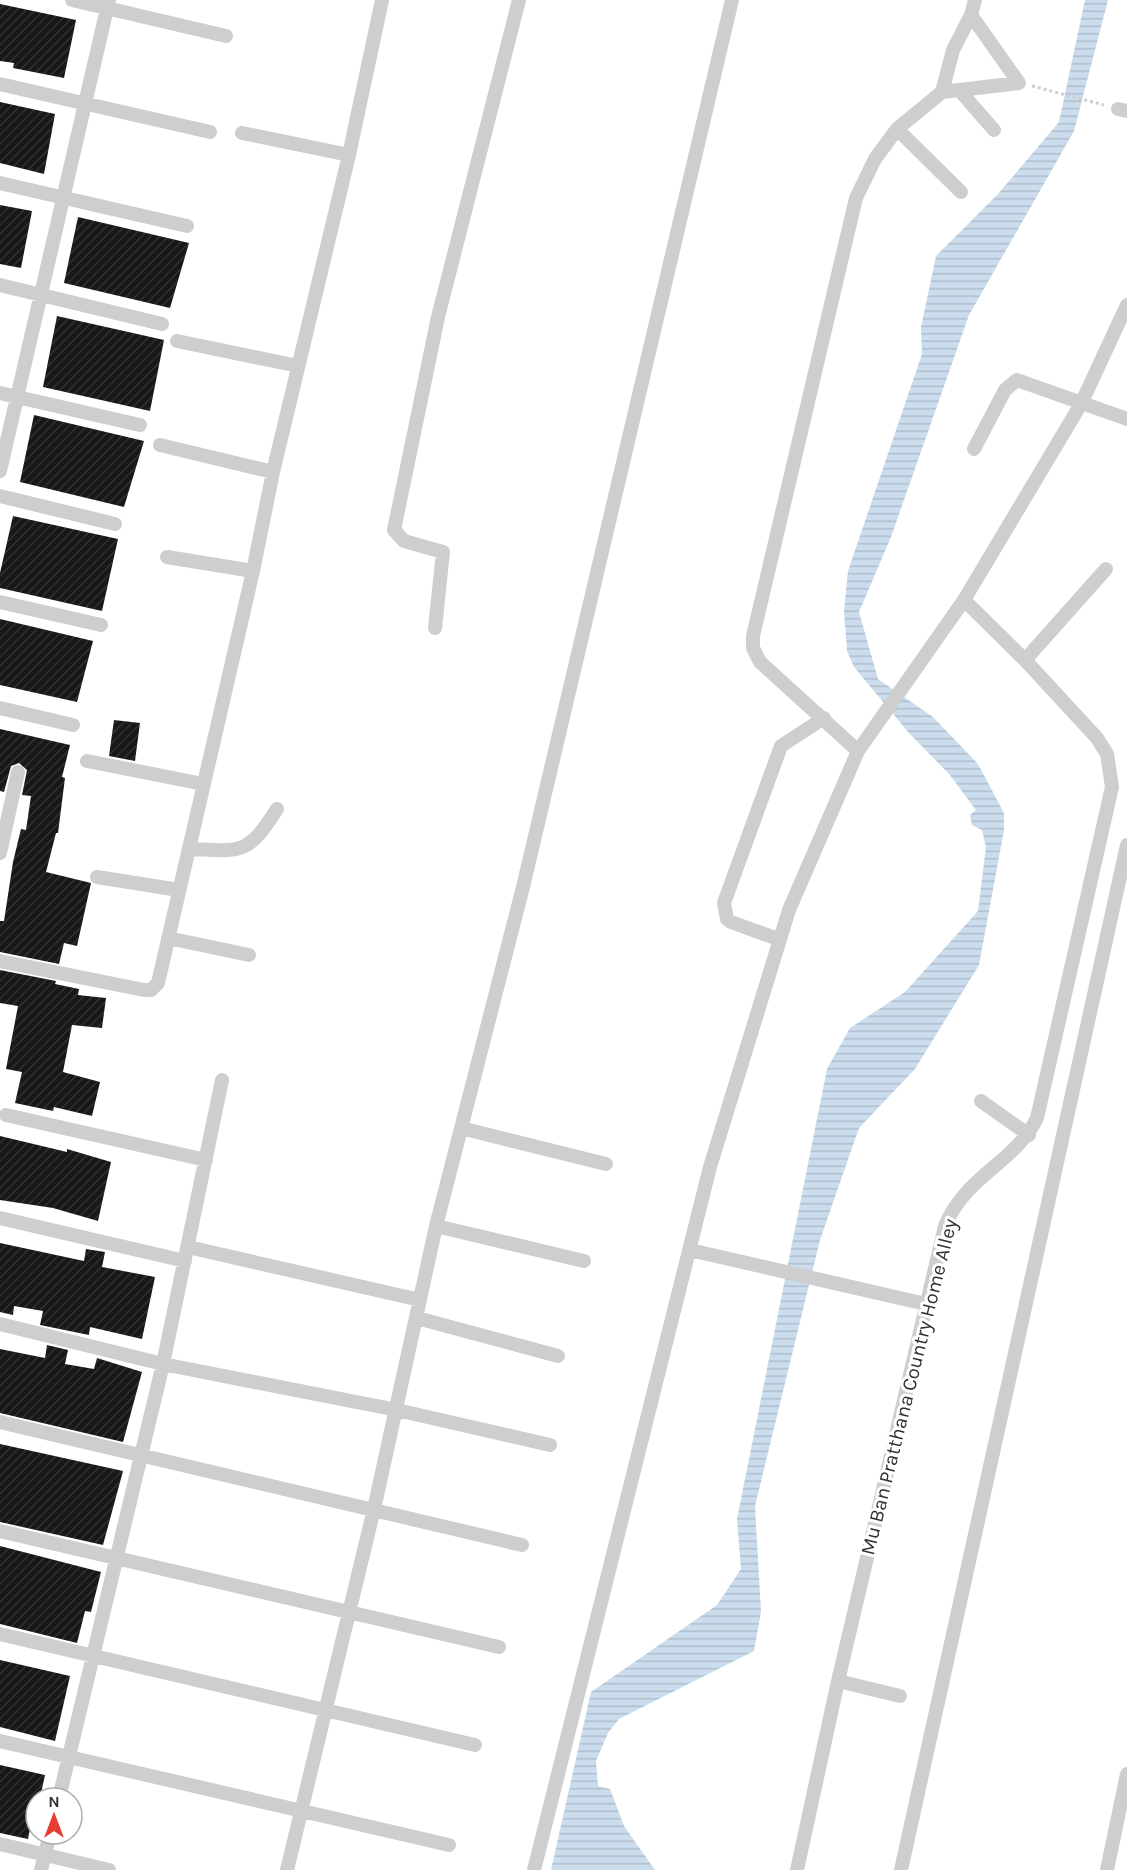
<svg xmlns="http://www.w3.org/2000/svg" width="1127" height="1870" font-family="Karla,sans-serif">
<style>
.water{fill:url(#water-rules)}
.building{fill:url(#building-hatch)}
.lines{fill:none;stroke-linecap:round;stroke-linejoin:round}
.path{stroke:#cecece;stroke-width:3;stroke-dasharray:3 3;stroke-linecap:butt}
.street{stroke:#cecece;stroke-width:14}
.labels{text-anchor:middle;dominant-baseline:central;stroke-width:6;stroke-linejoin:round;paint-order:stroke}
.street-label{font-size:20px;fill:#313131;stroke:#fff}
</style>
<defs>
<pattern id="water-rules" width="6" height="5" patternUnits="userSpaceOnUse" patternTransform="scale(1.5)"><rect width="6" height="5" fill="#cbdced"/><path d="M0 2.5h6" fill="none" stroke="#afbdcc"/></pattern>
<pattern id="building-hatch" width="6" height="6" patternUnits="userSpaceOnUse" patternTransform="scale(1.5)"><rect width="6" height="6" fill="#181818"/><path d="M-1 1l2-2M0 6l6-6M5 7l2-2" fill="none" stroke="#313131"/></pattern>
</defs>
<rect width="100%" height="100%" fill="#fff"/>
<path class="water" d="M1085,0H1108L1074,131L969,315L891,537L859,612L878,679L933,717L978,764L1004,813V830L979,965L915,1069L859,1128L820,1240L755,1506L761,1612L754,1651L619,1719L608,1733L596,1761L598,1786L610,1789L624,1826L655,1870H551L591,1692L717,1605L741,1569L737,1519L827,1069L850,1028L905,992L978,911L986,847L982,830L972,825L970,815L976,810L949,774L909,733L854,667L847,651L844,611L848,571L922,354L921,327L936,256L998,194L1059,122Z"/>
<path class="building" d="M0,4L76,20L64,78L13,68L14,63L0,61Z
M0,102L55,114L44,174L0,163Z
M0,205L32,211L21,268L0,264Z
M78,217L189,243L170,308L64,283Z
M57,316L164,340L150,411L43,387Z
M34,415L144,441L124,507L20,482Z
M13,516L118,539L102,611L0,588V573Z
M0,619L93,641L77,702L0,685Z
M114,720L140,723L135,761L109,756Z
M0,729L70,745L62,777L65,778L58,833H56L46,872L91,883L77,946L64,943L59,964L0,952V921H4L13,862L21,829L26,830L31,796L22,795L27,770L19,763L11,766L4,792L0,791Z
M0,970L56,981L55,984L79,989L78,995L106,998L102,1028L72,1025L63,1072L100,1082L92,1116L54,1107L53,1111L15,1103L22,1072L6,1069L18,1006L0,1003Z
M0,1136L67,1152V1149L111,1162L98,1221L53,1208L0,1200Z
M0,1243L84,1261L86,1249L105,1252L102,1267L155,1277L142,1339L90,1327L89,1335L40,1325L43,1311L14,1306L13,1315L0,1312Z
M47,1345L68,1350L65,1364L94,1369L97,1358L142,1372L123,1442L0,1413V1349L45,1358Z
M0,1444L123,1471L103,1545L0,1522Z
M0,1546L101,1572L91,1612L85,1611L77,1643L0,1624Z
M0,1660L70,1676L55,1741L0,1727Z
M0,1765L45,1775L40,1798H36L28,1839L0,1833Z"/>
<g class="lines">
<path class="path" d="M1032,86L1104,105"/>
<path class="street" d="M72,0L226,36
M0,84L210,132
M960,91L994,130
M942,92L953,50L971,15L975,0
M1118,109L1127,111
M897,129L961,192
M242,133L349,155
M0,183L187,226
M0,285L162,324
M177,341L298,366
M0,393L140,425
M160,445L273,472
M974,449L1005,390L1017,380L1127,419
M0,471L109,0
M0,496L115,524
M167,557L253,571
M0,602L101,625
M435,628L443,552L404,541L394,530L438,317L519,0
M1025,660L1106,569
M0,708L73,725
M858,751L760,662L753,648V636L856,198L875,159L897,129L942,92L1019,83L971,15
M87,761L203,784
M189,849C242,851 247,856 277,809
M0,853L18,772
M97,877L179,890
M168,938L249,955
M778,939L731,922L727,919L724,903L781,746L824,718
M0,961L144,990H151L158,983L253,571L273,472L349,155L382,0
M981,1101L1029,1135
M6,1115L206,1160
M461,1128L606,1164
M0,1218L185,1261
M436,1226L584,1261
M188,1247L420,1300
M690,1250L926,1304
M417,1318L558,1356
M0,1324L163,1364L397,1410L550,1445
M0,1422L522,1545
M0,1531L499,1647
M0,1634L475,1745
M838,1681L900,1696
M0,1741L449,1845
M59,1798L163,1364L222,1080
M0,1844L109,1870
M41,1870L50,1834
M287,1870L374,1509L436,1226L523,887L732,0
M534,1870L710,1167L789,910L858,751L964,600L1081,404L1127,305
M797,1870L838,1681L945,1226C966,1175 1015,1163 1037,1118L1112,787L1107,754L1097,738L1025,660L964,600
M901,1870L1127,845
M1107,1870L1127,1774"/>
</g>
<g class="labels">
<g class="street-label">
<text transform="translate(909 1387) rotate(-76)">Mu Ban Pratthana Country Home Alley</text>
</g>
</g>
<g transform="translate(54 1816)"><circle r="28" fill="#ffffff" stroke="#adadad" stroke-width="1.5"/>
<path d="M0-4.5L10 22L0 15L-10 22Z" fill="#e63c34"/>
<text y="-9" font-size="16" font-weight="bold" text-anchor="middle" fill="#313131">N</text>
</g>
</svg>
